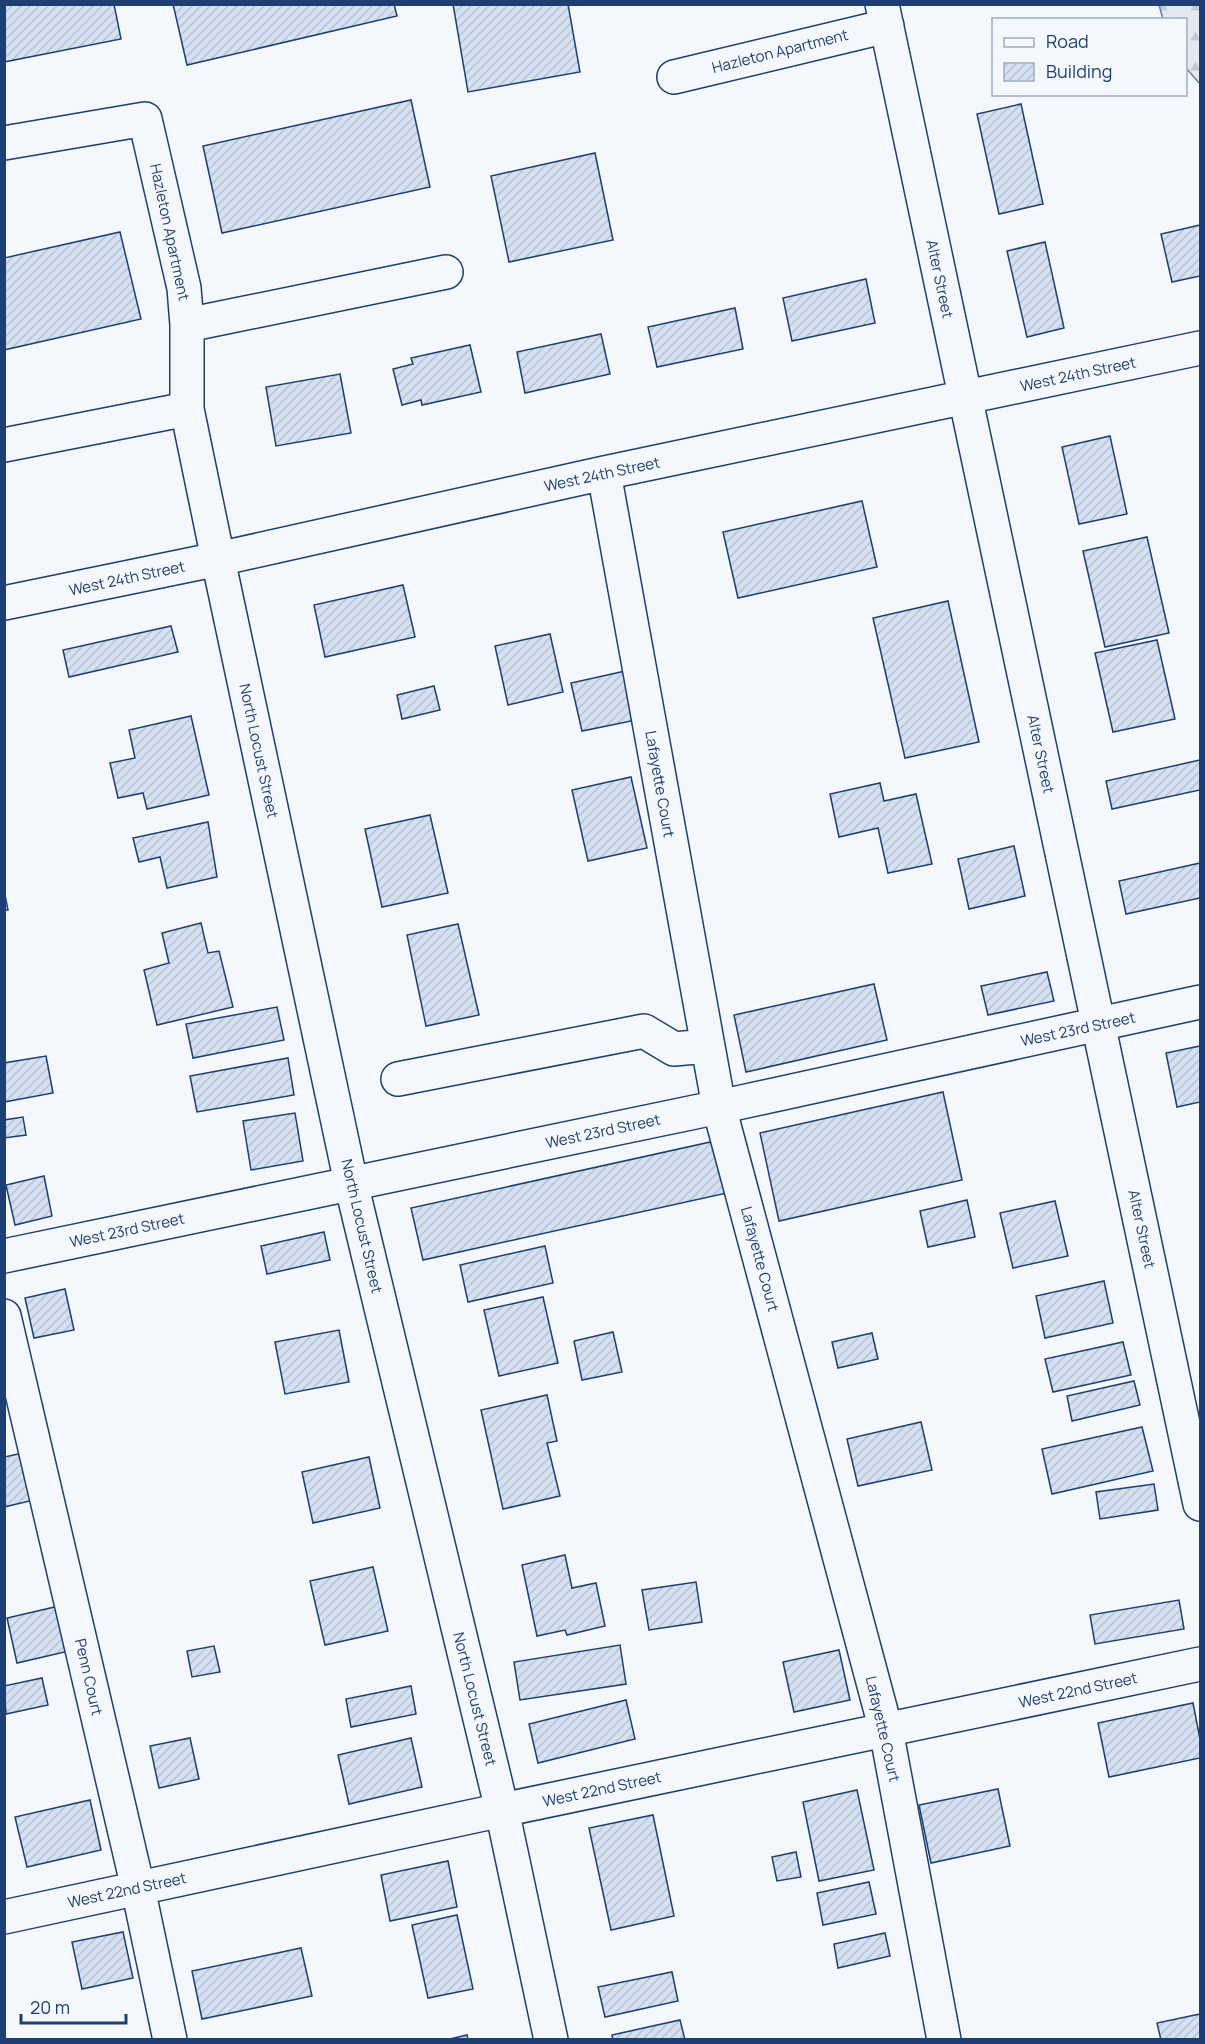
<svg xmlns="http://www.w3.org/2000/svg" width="1205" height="2044" font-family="Manrope,sans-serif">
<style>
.forest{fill:url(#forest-firs);stroke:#687fa3;stroke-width:1.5}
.building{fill:url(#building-hatch);stroke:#1d3f73;stroke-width:1.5}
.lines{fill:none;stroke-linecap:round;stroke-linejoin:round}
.minor-casing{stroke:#1d3f73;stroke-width:36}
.minor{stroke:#f4f7fb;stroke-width:33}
.labels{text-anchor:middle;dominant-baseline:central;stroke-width:4.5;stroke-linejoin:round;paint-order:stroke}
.street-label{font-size:15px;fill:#1d3f73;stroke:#f4f7fb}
</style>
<defs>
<pattern id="forest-firs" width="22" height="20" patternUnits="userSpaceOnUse" patternTransform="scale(1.5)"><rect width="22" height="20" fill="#e3e9f0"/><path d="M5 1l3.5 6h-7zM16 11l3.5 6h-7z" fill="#c2c9d1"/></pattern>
<pattern id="building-hatch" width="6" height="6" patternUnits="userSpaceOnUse" patternTransform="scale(1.5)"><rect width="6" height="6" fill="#d5e0f0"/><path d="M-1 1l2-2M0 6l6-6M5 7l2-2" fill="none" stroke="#b6c1d1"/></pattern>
</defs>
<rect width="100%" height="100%" fill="#f4f7fb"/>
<path class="forest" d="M1159,5H1200V84L1186,68V20L1163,19Z"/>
<path class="building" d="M4,4H114L121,39L4,62Z
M173,4H394L397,16L187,65Z
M453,4H568L580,72L468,92Z
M411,100L430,187L222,233L203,146Z
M1021,104L1043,204L999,214L977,114Z
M595,153L613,240L509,262L491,176Z
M1200,225V276L1172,282L1161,234Z
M120,232L141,319L4,350V258Z
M1045,242L1064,328L1027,337L1007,251Z
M866,279L875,323L792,341L783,298Z
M735,308L743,349L657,367L648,327Z
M601,334L610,374L525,393L517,352Z
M470,345L481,392L422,405L421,400L402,405L393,369L413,364L411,358Z
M340,374L351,433L276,446L266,387Z
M1110,436L1127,514L1079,524L1062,447Z
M862,501L877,567L738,598L723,532Z
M1147,537L1169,633L1105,647L1083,551Z
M403,585L415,637L325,657L314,605Z
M948,601L979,742L905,758L873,618Z
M171,626L178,652L69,677L63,650Z
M550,634L563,692L508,705L495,646Z
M1157,640L1175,719L1113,732L1095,653Z
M630,670L641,719L582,731L571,683Z
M434,686L440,710L402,719L397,695Z
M191,716L209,795L147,809L143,793L118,798L110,763L135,758L129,730Z
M1200,760V790L1112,809L1106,781Z
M631,777L647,848L588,861L572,790Z
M880,783L884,801L916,794L932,864L888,873L878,828L839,837L830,794Z
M430,815L448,893L382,907L365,829Z
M208,822L217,877L167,888L160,857L139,862L133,838Z
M1014,846L1025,896L969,909L958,859Z
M1200,863V898L1126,914L1119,881Z
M4,890L8,910H4Z
M201,923L208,953L219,951L233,1007L157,1025L144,970L169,963L162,933Z
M458,924L479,1015L426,1026L407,935Z
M1047,972L1054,1001L988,1015L981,986Z
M874,984L887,1040L746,1072L734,1015Z
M277,1007L284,1040L193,1058L186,1024Z
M1200,1046V1102L1177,1107L1166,1053Z
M46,1056L53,1093L4,1102V1063Z
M288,1058L294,1095L197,1112L190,1076Z
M943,1092L962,1180L779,1221L760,1133Z
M295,1113L303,1161L251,1170L243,1121Z
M23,1117L26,1135L4,1138V1120Z
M715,1141L727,1193L423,1260L411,1208Z
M44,1176L52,1216L15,1225L6,1185Z
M967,1200L975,1237L928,1247L920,1211Z
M1055,1201L1068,1256L1013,1268L1000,1213Z
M324,1232L330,1260L267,1274L261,1246Z
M545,1246L553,1283L468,1302L460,1265Z
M1104,1281L1113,1323L1045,1338L1036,1296Z
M65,1289L74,1330L34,1338L25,1298Z
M543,1297L558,1363L499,1376L484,1310Z
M339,1330L349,1382L285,1394L275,1342Z
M613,1332L622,1372L582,1380L574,1341Z
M872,1333L878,1359L838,1368L832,1342Z
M1123,1342L1131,1375L1053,1392L1045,1359Z
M1134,1381L1140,1405L1072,1421L1067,1396Z
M547,1395L557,1441L547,1443L560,1496L503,1509L481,1410Z
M921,1422L932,1470L858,1486L847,1439Z
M1142,1427L1153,1471L1052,1494L1042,1449Z
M23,1453L34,1500L4,1507V1457Z
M369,1457L380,1508L313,1523L302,1472Z
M1154,1484L1158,1510L1100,1519L1096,1492Z
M565,1555L572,1588L596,1583L605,1626L567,1635L565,1630L537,1636L522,1565Z
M373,1567L388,1631L325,1645L310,1581Z
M696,1582L702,1622L649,1630L642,1590Z
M1179,1600L1184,1629L1095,1644L1090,1615Z
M59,1606L69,1651L17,1663L7,1618Z
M620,1645L626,1684L520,1700L514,1662Z
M214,1646L220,1672L192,1677L187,1651Z
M839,1650L850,1700L794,1712L783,1662Z
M42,1678L48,1705L6,1714L4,1686Z
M411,1686L416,1714L351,1727L346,1699Z
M626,1700L635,1739L538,1763L529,1724Z
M1193,1703L1200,1739V1758L1109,1777L1098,1723Z
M190,1738L199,1779L159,1788L150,1746Z
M411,1738L422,1787L349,1804L338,1755Z
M998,1789L1010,1846L931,1863L919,1805Z
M857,1790L874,1870L819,1881L803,1802Z
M90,1800L101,1850L27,1867L15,1817Z
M653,1815L674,1916L611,1930L589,1828Z
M796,1852L801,1877L777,1881L772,1857Z
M448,1861L457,1907L390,1921L381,1875Z
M869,1882L876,1914L823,1925L817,1893Z
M457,1915L473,1989L428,1998L412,1925Z
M123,1932L133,1978L82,1989L72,1942Z
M885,1933L890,1956L838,1968L834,1944Z
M301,1948L312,1996L202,2019L192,1971Z
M672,1972L678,2001L605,2017L598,1987Z
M1200,2014V2040H1161L1157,2023Z
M680,2020L685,2040H613L612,2035Z
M467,2035L468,2040H446Z"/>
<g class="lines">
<defs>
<path id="minor" d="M882,4L1200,1504
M674,77L887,26
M4,143L145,119L184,288L187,325V409L218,559L351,1183L502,1810L551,2040
M187,325L446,272
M4,445L187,409
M604,473L719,1107L886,1730L944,2040
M4,603L218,559L604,473L1200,348
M398,1079L644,1031L674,1049L707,1046
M4,1256L719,1107L1200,1002
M4,1316L138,1888L170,2040
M4,1917L502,1810L1200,1664"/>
</defs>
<use href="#minor" class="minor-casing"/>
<use href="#minor" class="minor"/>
</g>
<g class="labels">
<g class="street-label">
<text transform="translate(780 51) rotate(-14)">Hazleton Apartment</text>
<text transform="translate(170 232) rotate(78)">Hazleton Apartment</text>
<text transform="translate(940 279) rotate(78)">Alter Street</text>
<text transform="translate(1078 374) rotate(-12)">West 24th Street</text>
<text transform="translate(602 474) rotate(-12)">West 24th Street</text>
<text transform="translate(127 578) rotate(-12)">West 24th Street</text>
<text transform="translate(259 751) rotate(78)">North Locust Street</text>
<text transform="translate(1041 754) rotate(78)">Alter Street</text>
<text transform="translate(660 784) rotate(80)">Lafayette Court</text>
<text transform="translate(1078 1029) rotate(-12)">West 23rd Street</text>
<text transform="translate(603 1131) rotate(-12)">West 23rd Street</text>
<text transform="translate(362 1226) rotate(77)">North Locust Street</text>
<text transform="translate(1142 1229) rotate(78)">Alter Street</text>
<text transform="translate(127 1230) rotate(-12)">West 23rd Street</text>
<text transform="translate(760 1259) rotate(75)">Lafayette Court</text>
<text transform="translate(89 1677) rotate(77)">Penn Court</text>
<text transform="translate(1078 1690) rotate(-12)">West 22nd Street</text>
<text transform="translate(475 1699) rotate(76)">North Locust Street</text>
<text transform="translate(883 1729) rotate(77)">Lafayette Court</text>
<text transform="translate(602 1789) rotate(-12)">West 22nd Street</text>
<text transform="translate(127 1890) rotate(-12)">West 22nd Street</text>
</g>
</g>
<rect width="1205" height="2044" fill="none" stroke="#1d3f73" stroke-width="12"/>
<rect x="992" y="18" width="195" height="78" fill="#f4f7fb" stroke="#9eadc5" stroke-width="1.5"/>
<rect x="1004" y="38" width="30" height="9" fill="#f4f7fb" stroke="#9eadc5" stroke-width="1.5"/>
<text x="1046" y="48" font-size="18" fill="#1d3f73">Road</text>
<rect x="1004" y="63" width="30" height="18" fill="url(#building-hatch)" stroke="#9eadc5" stroke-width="1.5"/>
<text x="1046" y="78" font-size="18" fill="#1d3f73">Building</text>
<path d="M21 2014v9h105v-9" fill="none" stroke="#1d3f73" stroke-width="3"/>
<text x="30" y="2014" font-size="18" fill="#1d3f73" stroke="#f4f7fb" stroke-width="4.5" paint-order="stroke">20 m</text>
</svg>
